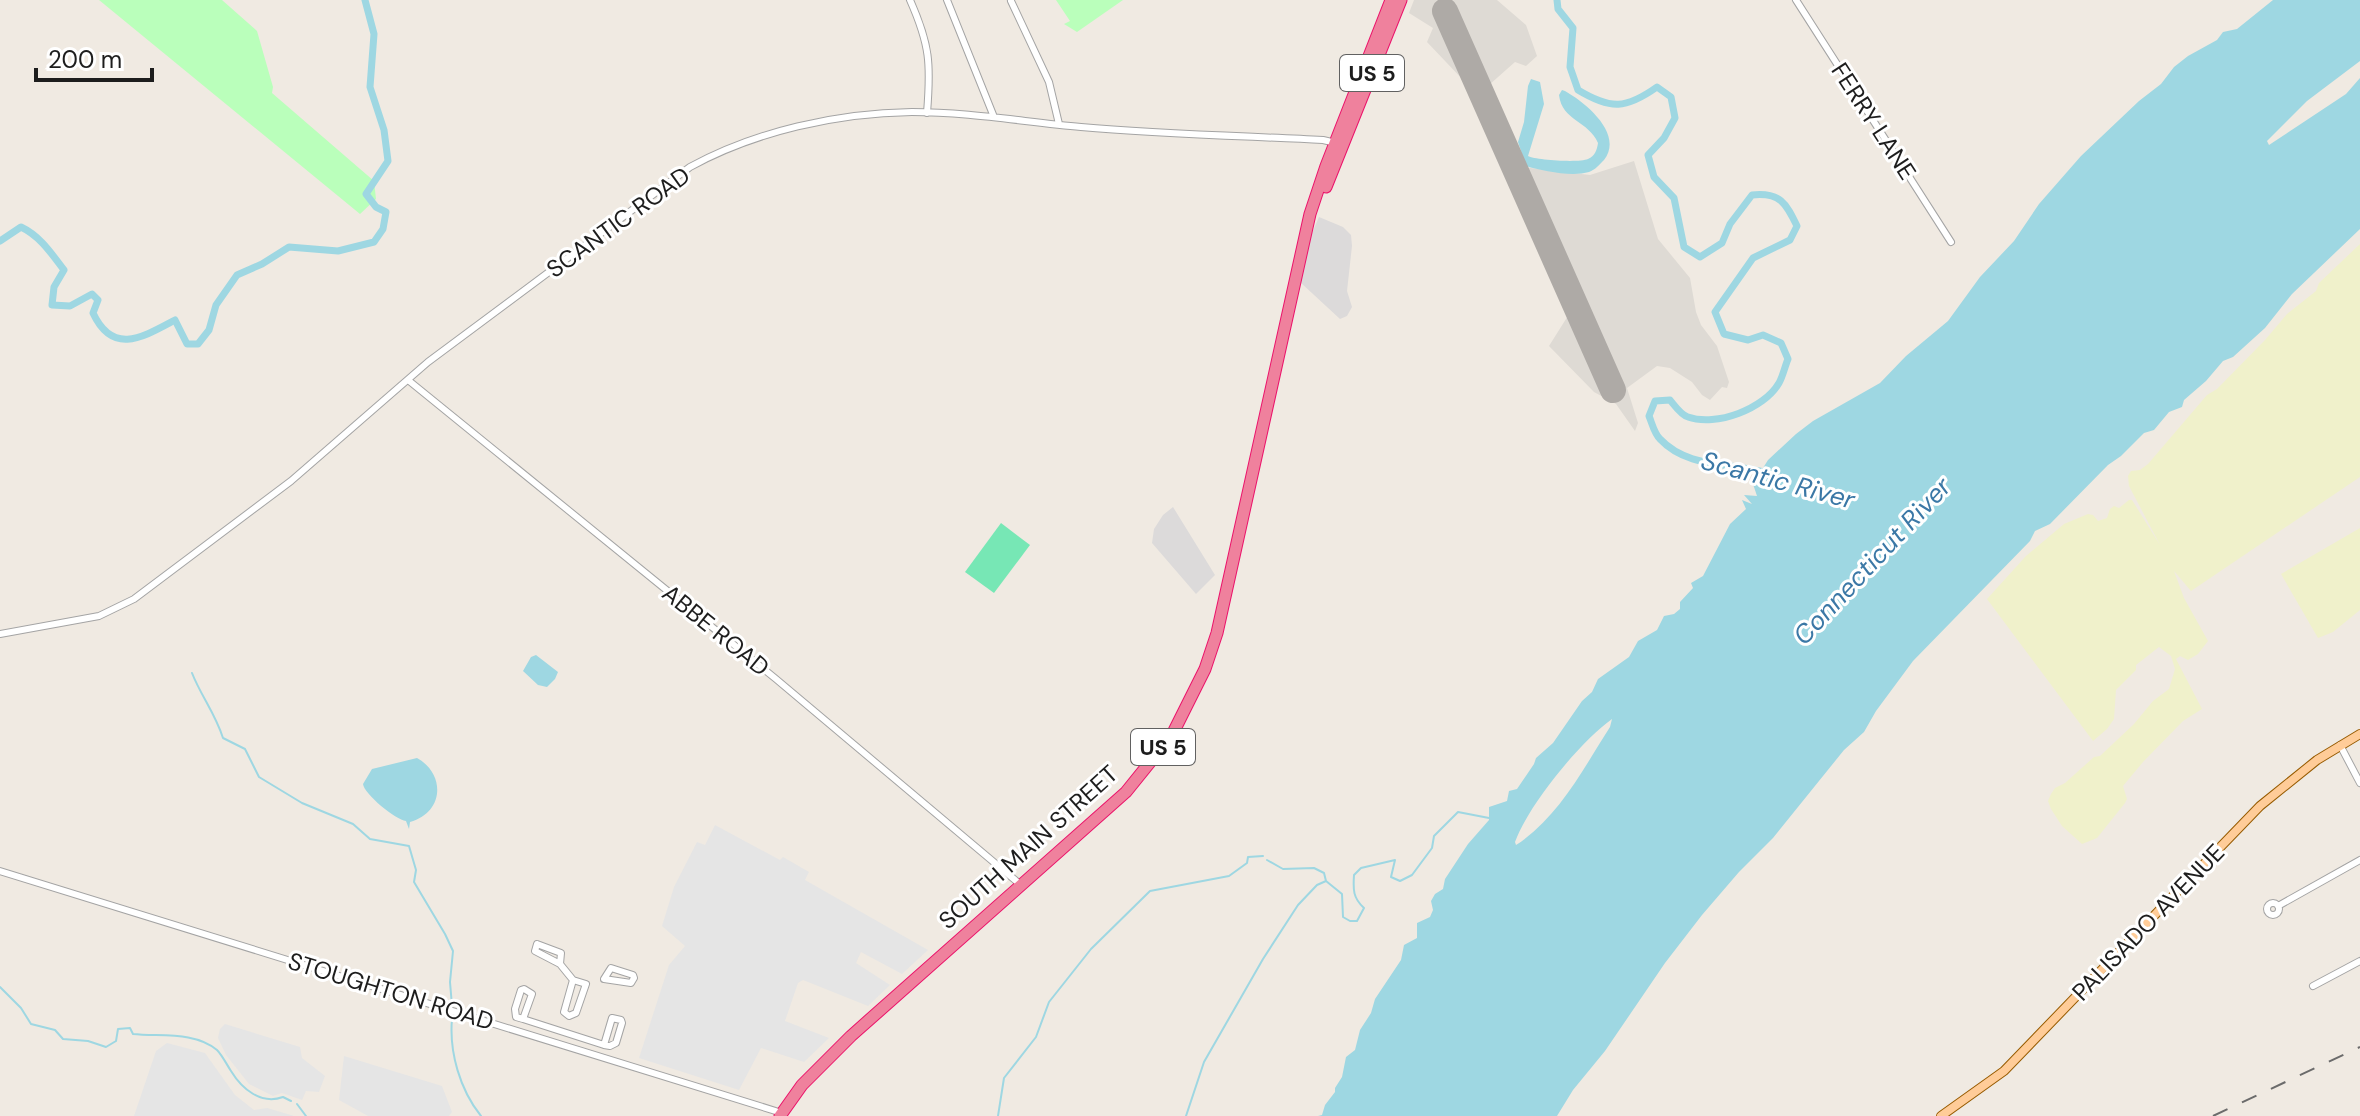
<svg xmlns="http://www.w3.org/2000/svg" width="2360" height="1116" font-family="'DM Sans',sans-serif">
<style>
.residential{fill:#dcdada}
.airport{fill:#dedad4}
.farmland{fill:#f0f1cb}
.park{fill:#baffbb}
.pitch{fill:#77e7b5}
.parking{fill:#e5e5e5}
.water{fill:#9ed7e2;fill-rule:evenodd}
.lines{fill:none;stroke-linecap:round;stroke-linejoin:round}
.stream{stroke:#9ed7e2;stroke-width:2}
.river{stroke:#9ed7e2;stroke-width:7}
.runway{stroke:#aeaaa6;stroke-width:26}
.minor-casing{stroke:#a4a4a4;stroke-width:8}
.major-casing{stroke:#975b00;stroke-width:10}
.highway-casing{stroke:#eb126a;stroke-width:13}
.minor{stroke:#fff;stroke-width:6}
.major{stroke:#ffcc98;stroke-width:8}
.highway{stroke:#ef819d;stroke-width:11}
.rail{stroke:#6b6b6b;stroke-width:2;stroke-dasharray:16 16;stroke-linecap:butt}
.labels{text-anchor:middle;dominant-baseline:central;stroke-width:6;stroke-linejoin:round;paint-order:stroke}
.shield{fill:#fff;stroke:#616161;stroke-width:2}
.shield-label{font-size:22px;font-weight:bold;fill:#1d1d1d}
.street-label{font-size:24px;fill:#1d1d1d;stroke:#fff}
.water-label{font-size:26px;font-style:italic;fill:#3b78a6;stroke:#fff}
</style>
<rect width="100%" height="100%" fill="#f0eae2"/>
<path class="residential" d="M1319,217L1343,227L1351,235L1352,246L1347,291L1352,307L1347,316L1340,319L1300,282L1312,233Z
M1173,507L1215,575L1196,594L1152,543L1154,529L1163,515Z"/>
<path class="airport" d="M1414,0H1497L1526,25L1537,56L1526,66L1515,62L1489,85L1521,167L1590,175L1634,161L1658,239L1690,278L1696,312L1701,325L1717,346L1729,382L1727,388L1722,387L1710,400L1702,395L1692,382L1670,368L1657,366L1627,388L1638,423L1635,431L1616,404L1594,392L1549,346L1571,311L1465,82L1427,42L1433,28L1409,13Z"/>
<path class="farmland" d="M2360,244V477L2191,591L2174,571L2184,598L2208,641L2198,654L2188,660L2180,656L2176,659L2202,709L2183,721L2143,762L2123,786L2127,799L2125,803L2097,838L2082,844L2062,826L2051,809L2048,801L2051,794L2055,788L2065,783L2094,757L2100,756L2134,724L2153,701L2169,689L2175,669L2171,656L2159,647L2136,665V670L2116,690L2114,719L2107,729L2093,741L1987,599L2026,556L2064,524L2088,514L2093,515L2098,521L2107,518L2110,509L2114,506L2119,508L2129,500H2132L2160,545L2129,486L2128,476L2131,471L2140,470L2148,464L2207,395L2217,389L2265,340L2287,314L2316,291L2319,283Z
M2360,528V610L2333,632L2318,638L2281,574Z"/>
<path class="park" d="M99,0H222L257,31L273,87L272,93L374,181L376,199L360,214Z
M1056,0H1123L1077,32L1064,24L1070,21Z"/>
<path class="pitch" d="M1001,523L1030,545L994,593L965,572Z"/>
<path class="parking" d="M715,825L780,860L783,857L809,872L805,880L928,950L902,974L861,952L856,963L890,985L868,1006L803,980L798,983L785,1021L829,1038L804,1062L761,1048L739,1090L639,1058L669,965L685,946L662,926L674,887L697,842L705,845Z
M225,1024L300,1047L302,1058L325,1076L319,1092L306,1091L302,1100L282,1093L273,1096L249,1084L226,1055L218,1038L220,1029Z
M167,1043L205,1053L235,1095L254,1110L267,1108L294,1116H134L156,1051Z
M344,1056L442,1086L452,1112L449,1116H368L339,1100Z"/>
<path class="water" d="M2273,0H2360V61L2307,101L2267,141L2269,145L2346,94L2360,78V229L2292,294L2265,328L2233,357L2223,361L2206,381L2184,400L2182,407L2169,412L2154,430L2144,433L2121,456L2108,465L2050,524L2035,531L2030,541L1913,661L1876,711L1864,732L1844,750L1773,838L1739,872L1702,915L1665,963L1605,1051L1573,1090L1557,1116H1318L1322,1115L1325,1105L1335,1092V1088L1342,1077L1346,1057L1355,1050L1360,1030L1371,1013L1375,999L1401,960L1404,945L1417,938V923L1430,917L1433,910L1431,901L1435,894L1443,889L1445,879L1468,844L1489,820V807L1507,801L1509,791L1517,789L1534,764L1536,758L1553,743L1582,701L1592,692L1598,679L1629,657L1638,641L1657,630L1664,616L1674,614L1680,609V602L1693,588L1691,583L1703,576L1730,524L1746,509L1742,500L1752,504L1744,495L1757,496L1753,484L1768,460L1796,434L1813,421L1880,383L1906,356L1948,321L1980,277L2014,241L2039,204L2081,156L2139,101L2161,84L2174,67L2188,56L2217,40L2223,32L2237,29ZM1612,719L1610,727C1583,769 1559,817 1516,845L1515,842C1529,804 1580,742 1612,719Z
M1531,79L1540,82L1544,104L1528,156C1535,160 1579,163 1588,159C1595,156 1597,150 1598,143C1589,121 1562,121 1559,95L1562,90L1565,91C1586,103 1624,134 1604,160C1600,164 1595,170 1589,172C1572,177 1542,171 1526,166L1518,142L1524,122L1528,86Z
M536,655L558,672L555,679L547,687L538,685L523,671L531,657Z
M417,758C446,774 444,813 410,822L409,829L406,821C396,820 364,794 363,784L372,769Z"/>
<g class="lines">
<path class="stream" d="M192,673C201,696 215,713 223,738L245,749L259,777L302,803L353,824L370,839L409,846L416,870L414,882L445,934L453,951L450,982L452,1006
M1267,860L1283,869L1314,868L1324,873L1326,881L1342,894L1343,917L1350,921H1357L1364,908C1353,898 1353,890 1354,875L1361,868L1395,860L1391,877L1400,881L1412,875L1432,848L1434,836L1458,812L1489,818
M0,987L21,1008L31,1024L55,1030L63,1039L88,1041L106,1047L116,1041L118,1029L130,1028L133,1034C160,1037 194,1031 217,1050C222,1055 227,1065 231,1071C242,1089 261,1105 283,1097L291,1101
M452,1019C449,1052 460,1090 481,1116
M297,1104L306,1116
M998,1116L1004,1078L1036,1037L1049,1002L1091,949L1150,891L1229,876L1247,863L1248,857L1263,856
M1186,1116L1204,1062L1263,959L1298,905L1317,885L1326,881"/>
<path class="river" d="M1557,0L1558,9L1573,28L1570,67L1578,90C1611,110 1626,109 1657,87L1671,97L1675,118L1664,138L1648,155L1654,177L1674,198L1684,247L1700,257L1722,243L1730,224L1752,195C1780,192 1786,203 1797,226L1790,240L1753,258L1715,312L1724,334L1748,340L1763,335L1781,343L1788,359C1785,366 1783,376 1779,383C1764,409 1716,427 1688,417C1681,415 1675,406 1670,400L1655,401L1649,416C1652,423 1654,433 1660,439C1688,469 1731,462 1767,473
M0,241L21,227C40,236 51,253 64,270L54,287L52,305L70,306L92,294L98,300L93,313C113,356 143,337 175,320L187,344H198L209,330L216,305L237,275L262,264L289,247L338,251L374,242L383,229L386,212L376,207L366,194L388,161L384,130L370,87L374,34L365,0"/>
<path class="runway" d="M1445,11L1613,390"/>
<defs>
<path id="minor" d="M910,0C930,45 931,64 927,113
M947,0L994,117
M1796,0L1951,242
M1011,1L1049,82L1059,124
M408,380L776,679L1021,885
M0,634L99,616L134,599L291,481L428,362L690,167C756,131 837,113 912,112C968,112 1025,122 1081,127C1161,134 1243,136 1323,140L1336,143
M2340,745L2360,783
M0,871L782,1113
M2267 909a6 6 0 1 1 12 0a6 6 0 1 1-12 0Z
M2278,906L2360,860
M537,944L561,953L560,964L535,951Z
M560,964L573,980L586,984
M611,968L633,975L634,978L631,983L604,979Z
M573,980L564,1012L569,1016L576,1013L586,984
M2313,986L2360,961
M524,989L532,994L523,1019L516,1017L515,1009L521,990Z
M612,1018L621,1020L622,1023L616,1043L610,1046L604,1045Z
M523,1019L604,1045"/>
<path id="major" d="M1941,1116L2004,1071L2260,806L2317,760L2360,734"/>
<path id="highway" d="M1326,187L1401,0
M780,1116L802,1085L851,1036L1126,792L1172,735L1205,669L1217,633L1310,214L1326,166L1391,0"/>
</defs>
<use href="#minor" class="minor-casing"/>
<use href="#major" class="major-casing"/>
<use href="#highway" class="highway-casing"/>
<use href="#minor" class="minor"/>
<use href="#major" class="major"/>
<use href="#highway" class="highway"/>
<path class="rail" d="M2213,1116L2360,1047"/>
</g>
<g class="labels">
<g class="shield">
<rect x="1340" y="55" width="64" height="36" rx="6"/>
<rect x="1131" y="729" width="64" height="36" rx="6"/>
</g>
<g class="shield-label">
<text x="1372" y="73">US 5</text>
<text x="1163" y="747">US 5</text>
</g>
<g class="street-label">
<text transform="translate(1874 121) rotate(57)">FERRY LANE</text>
<text transform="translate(618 222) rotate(-36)">SCANTIC ROAD</text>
<text transform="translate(716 630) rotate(39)">ABBE ROAD</text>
<text transform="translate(1028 847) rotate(-42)">SOUTH MAIN STREET</text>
<text transform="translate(2148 922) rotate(-46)">PALISADO AVENUE</text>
<text transform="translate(391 991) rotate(17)">STOUGHTON ROAD</text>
</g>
<g class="water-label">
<text transform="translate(1778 480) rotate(15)">Scantic River</text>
<text transform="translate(1872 561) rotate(-47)">Connecticut River</text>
</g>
</g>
<path d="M36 68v12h116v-12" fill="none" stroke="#1d1d1d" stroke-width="4"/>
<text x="48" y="68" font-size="24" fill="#1d1d1d" stroke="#ffffff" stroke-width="6" paint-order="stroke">200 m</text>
</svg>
